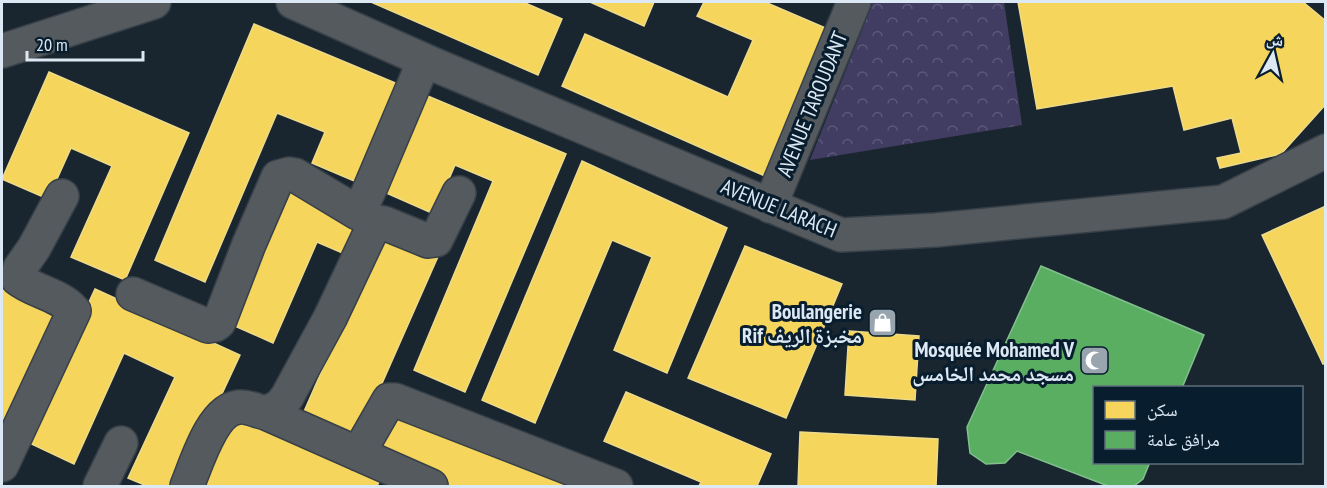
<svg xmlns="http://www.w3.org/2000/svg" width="1327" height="488" font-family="'PT Sans Narrow','Noto Naskh Arabic',sans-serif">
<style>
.park{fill:url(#park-crowns)}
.homes{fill:#f6d55c;stroke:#eedb8a;stroke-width:1.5}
.public{fill:#5aae61;stroke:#81c08d;stroke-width:1.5}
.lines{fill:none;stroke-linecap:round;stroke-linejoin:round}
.street-casing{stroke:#374049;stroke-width:36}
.street{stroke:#545a5d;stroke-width:33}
.labels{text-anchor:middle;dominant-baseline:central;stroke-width:6;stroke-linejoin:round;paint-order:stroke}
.street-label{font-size:21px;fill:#dce9f4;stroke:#081d2d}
.poi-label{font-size:21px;font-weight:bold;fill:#dce9f4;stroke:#081d2d;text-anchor:end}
</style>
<defs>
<pattern id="park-crowns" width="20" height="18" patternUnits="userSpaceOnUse" patternTransform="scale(1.5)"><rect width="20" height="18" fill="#413c61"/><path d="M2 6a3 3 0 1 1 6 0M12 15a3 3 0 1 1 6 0" fill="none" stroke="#5c5878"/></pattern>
</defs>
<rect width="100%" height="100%" fill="#1a262f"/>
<path class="park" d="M873,2H1004L1022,125L810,160Z"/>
<path class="homes" d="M371,2H523L562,19L538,75Z
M590,2H654L644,26Z
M704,2H765L830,30L765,176L562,86L585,34L728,97L753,40L697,16Z
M1018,2H1303L1326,21V104L1281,154L1220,168L1217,158L1241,153L1232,118L1184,130L1173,86L1037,109Z
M254,24L400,85L359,183L312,163L325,132L277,113L205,282L155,260Z
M49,72L189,133L125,280L71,257L112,166L71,148L48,199L2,179Z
M423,94L566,154L465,392L414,370L493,181L455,165L434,214L382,191Z
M582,161L727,228L667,373L614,350L652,257L612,240L535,423L482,400Z
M286,186L367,222L354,258L317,242L273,343L226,322Z
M1326,206V363L1323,364L1262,235Z
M384,229L440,252L357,440L302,416Z
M745,246L842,284L786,418L688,378Z
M2,282L62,309L10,423L2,419Z
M95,289L240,355L179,486H147L128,478L175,377L124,353L74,464L25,441Z
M849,331L919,336L915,400L845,395Z
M626,392L771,454L757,486H699L701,482L604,441Z
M394,408L588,486H450L374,454Z
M235,413L381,478L377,486H202Z
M800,432L938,439L936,486H798Z"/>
<path class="public" d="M1041,266L1204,335L1182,388H1094V462H1150L1143,479L1134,486H1108L1017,451L1005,463L986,464L970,453L967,427Z"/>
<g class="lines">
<defs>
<path id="street" d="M293,2L435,65L841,235L936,230L1223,202L1326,151
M2,51L154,2
M770,206L854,2
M133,294L208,326L215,325L219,322L249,244L278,177L289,174L295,175L358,213L369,191L424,61
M266,413L431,486
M358,454L389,400H395L616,486
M2,465L74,311C60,294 34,292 17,278L20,268L34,248L62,196
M100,486L121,443
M187,486C196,465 212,409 239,407C248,406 257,411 266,413L280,406L287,397L330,318L374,225L378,222L384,223L428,241L436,240L459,193"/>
</defs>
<use href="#street" class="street-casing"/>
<use href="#street" class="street"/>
</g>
<defs>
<symbol id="shop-square" viewBox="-11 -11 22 22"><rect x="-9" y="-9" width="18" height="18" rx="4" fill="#98a5af" stroke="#081d2d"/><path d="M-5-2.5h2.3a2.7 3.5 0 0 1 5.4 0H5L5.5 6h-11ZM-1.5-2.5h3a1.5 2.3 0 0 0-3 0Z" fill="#fff"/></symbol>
<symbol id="mosque-square" viewBox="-11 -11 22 22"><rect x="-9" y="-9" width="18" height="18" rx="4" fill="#98a5af" stroke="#081d2d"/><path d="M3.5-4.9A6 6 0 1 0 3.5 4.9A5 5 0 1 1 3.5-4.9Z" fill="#fff"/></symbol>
</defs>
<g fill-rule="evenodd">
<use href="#shop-square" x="866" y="306" width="33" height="33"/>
<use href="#mosque-square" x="1078" y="344" width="33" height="33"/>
</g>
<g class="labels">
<g class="street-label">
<text transform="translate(812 104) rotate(-68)">AVENUE TAROUDANT</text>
<text transform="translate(779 208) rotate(22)">AVENUE LARACH</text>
</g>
<g class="poi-label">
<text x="862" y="311">Boulangerie<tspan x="862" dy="24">Rif مخبزة الريف</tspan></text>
<text x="1074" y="349">Mosquée Mohamed V<tspan x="1074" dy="24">مسجد محمد الخامس</tspan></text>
</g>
</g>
<rect width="1327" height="488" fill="none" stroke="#dce9f4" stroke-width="6"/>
<rect x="1093" y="386" width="210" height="78" fill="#081d2d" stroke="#5d6f7d" stroke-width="1.5"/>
<rect x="1105" y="401" width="30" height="18" fill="#f6d55c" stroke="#5d6f7d" stroke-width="1.5"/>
<text x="1147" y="416" font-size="18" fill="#dce9f4">سكن</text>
<rect x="1105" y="431" width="30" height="18" fill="#5aae61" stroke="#5d6f7d" stroke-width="1.5"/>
<text x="1147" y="446" font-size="18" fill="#dce9f4">مرافق عامة</text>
<g transform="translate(1273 54) rotate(8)" stroke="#081d2d" stroke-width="4.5" paint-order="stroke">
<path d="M0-4.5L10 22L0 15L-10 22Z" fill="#dce9f4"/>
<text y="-9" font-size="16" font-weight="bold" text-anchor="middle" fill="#dce9f4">ش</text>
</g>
<path d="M27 51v9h116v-9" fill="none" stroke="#dce9f4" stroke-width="3"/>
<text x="36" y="51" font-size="18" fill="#dce9f4" stroke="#081d2d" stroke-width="4.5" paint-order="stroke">20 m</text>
</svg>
